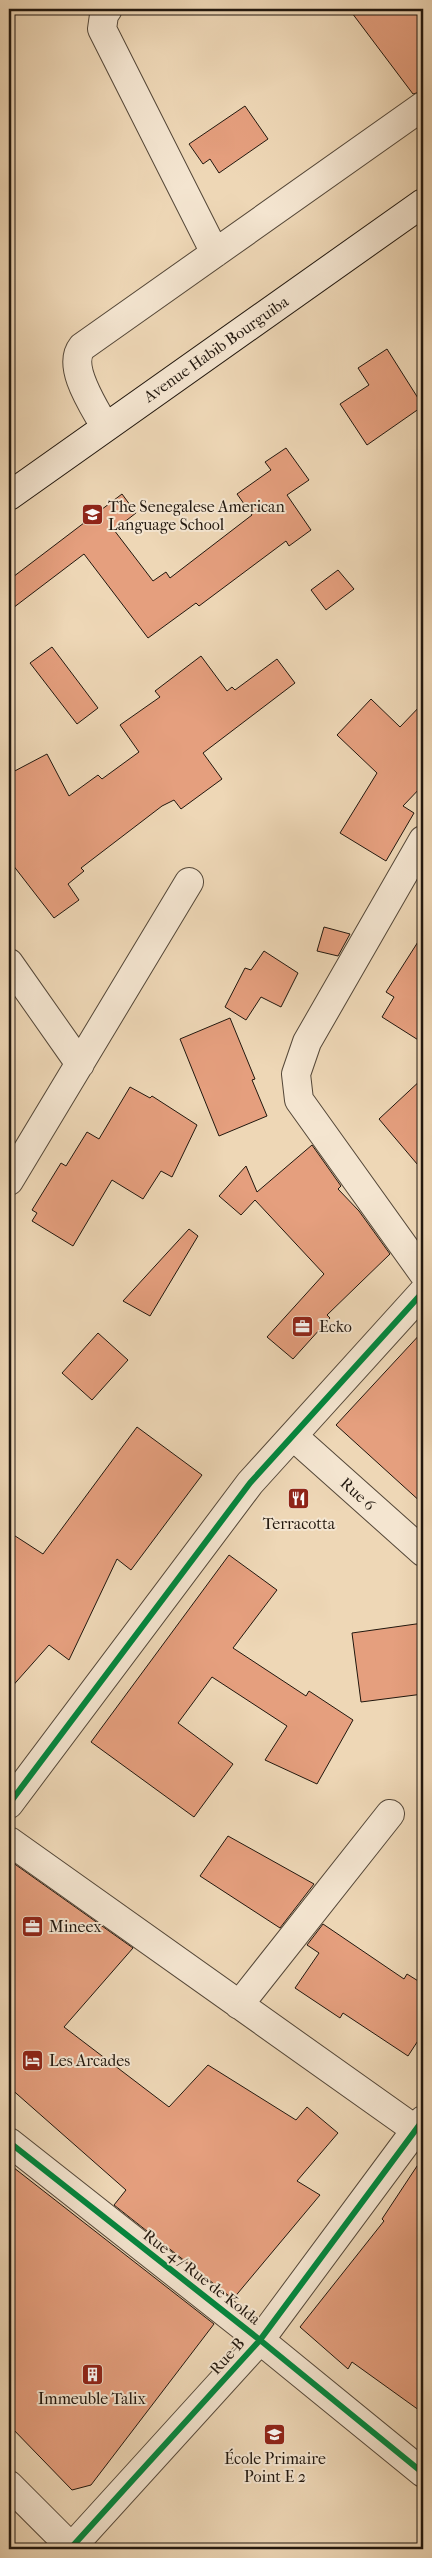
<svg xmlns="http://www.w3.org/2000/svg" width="432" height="2558" font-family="'IM FELL French Canon',serif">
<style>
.building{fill:#e59f7e;stroke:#21170e}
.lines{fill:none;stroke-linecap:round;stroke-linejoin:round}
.street-casing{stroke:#544738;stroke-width:30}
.secondary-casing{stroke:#21170e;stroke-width:30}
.street{stroke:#f4e5d0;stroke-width:28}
.secondary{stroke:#f4e5d0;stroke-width:28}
.cycleway-casing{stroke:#f4e5d0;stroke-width:9}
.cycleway{stroke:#00873e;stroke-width:6}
.labels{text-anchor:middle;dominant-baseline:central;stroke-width:4;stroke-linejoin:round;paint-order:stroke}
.street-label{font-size:16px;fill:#21170e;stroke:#f4e5d0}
.poi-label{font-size:16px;fill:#21170e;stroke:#f4e5d0;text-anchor:start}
</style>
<rect width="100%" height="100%" fill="#eed7b6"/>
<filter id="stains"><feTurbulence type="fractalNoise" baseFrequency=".004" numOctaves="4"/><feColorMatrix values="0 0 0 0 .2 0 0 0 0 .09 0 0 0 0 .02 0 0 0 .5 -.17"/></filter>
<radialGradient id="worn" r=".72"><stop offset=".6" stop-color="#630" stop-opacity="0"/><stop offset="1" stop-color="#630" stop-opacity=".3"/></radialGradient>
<path class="building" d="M349,9H423V91L413,94Z
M245,106L268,139L219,173L210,159L203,164L189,144Z
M387,349L423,406L367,445L340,404L369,385L358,368Z
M286,448L309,480L287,495L311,530L289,546L286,541L199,606L196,603L148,638L84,554L9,611V580L122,494L136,513L114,530L153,581L166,572L170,578L252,515L237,494L271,470L265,462Z
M338,570L354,589L326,610L311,590Z
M52,647L98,708L77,724L30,663Z
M201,656L227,691L232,687L235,690L277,659L295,683L203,753L222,779L181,809L174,800L162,806L81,868L84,871L68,884L79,900L54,918L9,860V774L47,754L69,796L98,775L102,779L139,752L120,725L160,697L155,691Z
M371,699L400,727L423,703V785L403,806L414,813L386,861L340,833L377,773L337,735Z
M324,927L350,934L338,956L317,951Z
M423,934V1043L382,1017L394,997L386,992Z
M264,951L298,973L281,1007L261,997L246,1020L225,1007L245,968L251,970Z
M230,1018L255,1079L252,1080L267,1116L219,1136L180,1039Z
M423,1078V1171L379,1119Z
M130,1087L150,1098L152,1096L197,1125L172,1177L161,1171L143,1199L112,1180L73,1246L32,1221L37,1213L32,1210L61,1163L66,1166L87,1132L99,1139Z
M312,1145L341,1186L338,1189L359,1211L390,1254L327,1315L330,1318L293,1359L267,1337L324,1274L255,1200L241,1215L219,1196L246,1166L257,1192Z
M189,1229L198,1236L150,1316L123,1301Z
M423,1331V1504L336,1425Z
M98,1333L128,1360L92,1400L62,1373Z
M137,1427L202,1475L131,1570L117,1559L69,1660L49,1645L9,1690V1532L43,1554Z
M229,1555L277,1590L233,1648L306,1696L309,1691L353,1720L317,1784L265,1760L287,1726L212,1677L178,1723L233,1764L194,1817L91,1742Z
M423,1623V1694L361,1702L352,1633Z
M228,1836L314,1884L280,1928L200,1876Z
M9,1860L133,1948L64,2027L169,2107L208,2065L296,2120L307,2107L338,2133L297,2181L320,2195L233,2299L114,2205L126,2190L9,2087Z
M323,1924L404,1979L407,1974L423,1984V2033L408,2056L343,2013L340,2018L295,1988L319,1953L307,1945Z
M423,2157V2413L352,2362L348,2369L300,2327L384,2221L382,2219Z
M9,2164L214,2324L91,2485L72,2490L9,2425Z"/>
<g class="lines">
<defs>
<path id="street" d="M108,9L104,15L102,29L215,253
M105,427C95,408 66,367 82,347L423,106
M423,840L307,1042L296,1074L299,1100L423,1273
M9,963L80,1064
M9,1181L189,882
M293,1436L423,1552
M9,1804L250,1483L423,1292
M9,1841L423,2135
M239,2005L390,1814
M9,2142L260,2340L423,2473
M9,2485L73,2549
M70,2549L260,2340L423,2120"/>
<path id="secondary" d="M9,496L423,203"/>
</defs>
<use href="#street" class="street-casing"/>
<use href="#secondary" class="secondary-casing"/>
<use href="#street" class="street"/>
<use href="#secondary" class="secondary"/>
<defs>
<path id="cycleway" d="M9,1804L250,1483L423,1292
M9,2142L260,2340L423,2473
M70,2549L260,2340L423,2120"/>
</defs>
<use href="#cycleway" class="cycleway-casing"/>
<use href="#cycleway" class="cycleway"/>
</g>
<defs>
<symbol id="university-square" viewBox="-11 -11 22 22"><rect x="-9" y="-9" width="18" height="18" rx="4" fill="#8f2418" stroke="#f4e5d0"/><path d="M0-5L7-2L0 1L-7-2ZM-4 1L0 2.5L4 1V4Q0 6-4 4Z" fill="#fff"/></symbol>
<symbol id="office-square" viewBox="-11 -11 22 22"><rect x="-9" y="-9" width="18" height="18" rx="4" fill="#8f2418" stroke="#f4e5d0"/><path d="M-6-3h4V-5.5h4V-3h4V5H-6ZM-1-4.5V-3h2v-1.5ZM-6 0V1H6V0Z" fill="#fff"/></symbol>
<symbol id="restaurant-square" viewBox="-11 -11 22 22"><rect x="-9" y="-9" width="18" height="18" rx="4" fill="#8f2418" stroke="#f4e5d0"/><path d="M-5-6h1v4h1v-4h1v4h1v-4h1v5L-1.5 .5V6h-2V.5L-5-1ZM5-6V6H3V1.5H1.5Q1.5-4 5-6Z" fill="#fff"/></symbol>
<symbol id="hotel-square" viewBox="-11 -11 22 22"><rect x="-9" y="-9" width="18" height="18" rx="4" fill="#8f2418" stroke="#f4e5d0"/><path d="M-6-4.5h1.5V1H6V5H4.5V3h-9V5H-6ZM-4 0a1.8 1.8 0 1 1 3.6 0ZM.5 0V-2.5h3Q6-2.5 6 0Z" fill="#fff"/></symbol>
<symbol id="building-square" viewBox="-11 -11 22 22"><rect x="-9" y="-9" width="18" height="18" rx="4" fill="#8f2418" stroke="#f4e5d0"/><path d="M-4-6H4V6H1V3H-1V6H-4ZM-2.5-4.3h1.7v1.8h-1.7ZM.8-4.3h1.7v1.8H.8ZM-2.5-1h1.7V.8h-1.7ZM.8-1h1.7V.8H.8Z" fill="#fff"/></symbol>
<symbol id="school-square" viewBox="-11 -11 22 22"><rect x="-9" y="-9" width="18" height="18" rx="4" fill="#8f2418" stroke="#f4e5d0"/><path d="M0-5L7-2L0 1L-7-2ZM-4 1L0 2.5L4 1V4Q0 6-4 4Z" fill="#fff"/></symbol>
</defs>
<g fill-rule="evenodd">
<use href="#university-square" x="80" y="502" width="25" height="25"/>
<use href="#office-square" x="290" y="1314" width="25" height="25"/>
<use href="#restaurant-square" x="286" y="1486" width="25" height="25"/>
<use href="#office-square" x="20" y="1914" width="25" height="25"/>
<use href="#hotel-square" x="20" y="2048" width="25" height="25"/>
<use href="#building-square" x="80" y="2362" width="25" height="25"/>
<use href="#school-square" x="262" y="2422" width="25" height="25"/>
</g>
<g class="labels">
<g class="street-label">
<text transform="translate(216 349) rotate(-35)">Avenue Habib Bourguiba</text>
<text transform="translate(358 1494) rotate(42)">Rue 6</text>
<text transform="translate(202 2277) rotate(38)">Rue 4 / Rue de Kolda</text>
<text transform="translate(227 2356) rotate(-48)">Rue-B</text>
</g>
<g class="poi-label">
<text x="108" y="506">The Senegalese American<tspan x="108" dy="18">Language School</tspan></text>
<text x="319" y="1326">Ecko</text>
<text x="299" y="1523" text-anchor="middle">Terracotta</text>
<text x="49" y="1926">Mineex</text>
<text x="49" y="2060">Les Arcades</text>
<text x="92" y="2398" text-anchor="middle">Immeuble Talix</text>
<text x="275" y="2458" text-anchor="middle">École Primaire<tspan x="275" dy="18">Point E 2</tspan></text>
</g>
</g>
<rect width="432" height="2558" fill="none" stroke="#eed7b6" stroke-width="30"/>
<rect x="10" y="10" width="412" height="2538" fill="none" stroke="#21170e" stroke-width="2.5"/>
<rect x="15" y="15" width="402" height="2528" fill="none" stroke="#21170e"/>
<rect width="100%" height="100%" filter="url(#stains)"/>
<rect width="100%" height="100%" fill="url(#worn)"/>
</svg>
